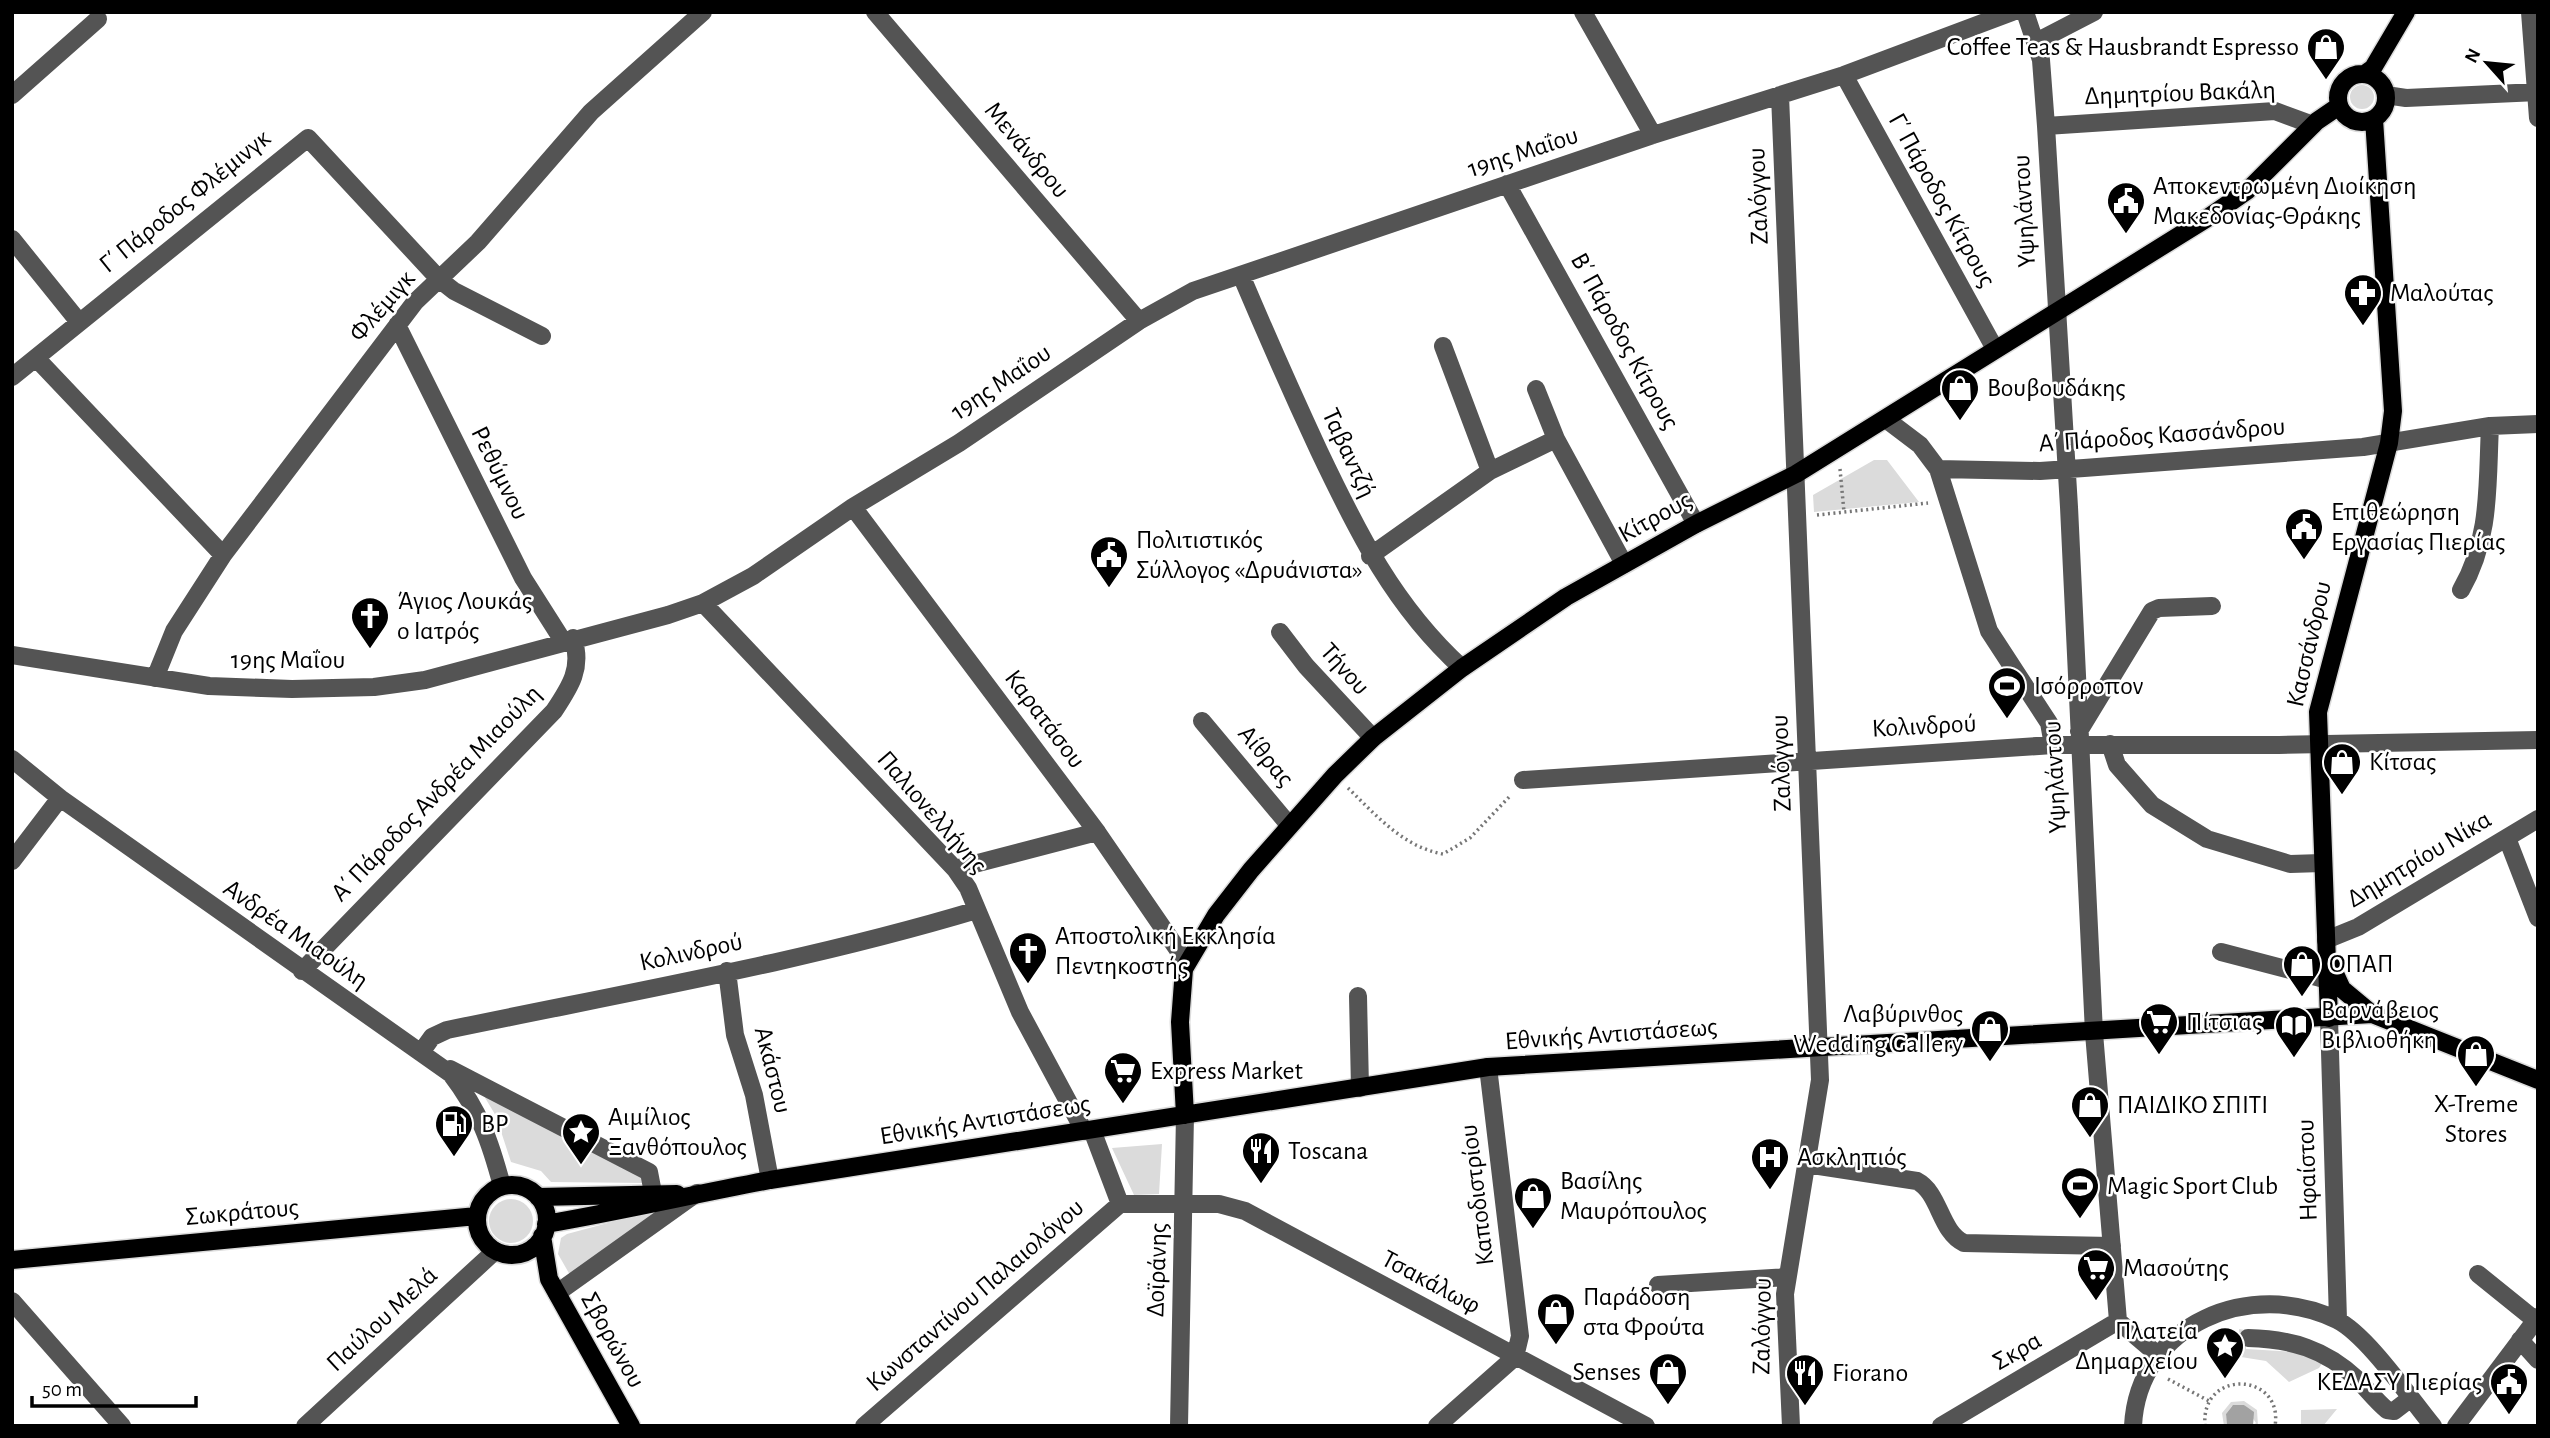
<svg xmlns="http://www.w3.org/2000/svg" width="2550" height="1438" font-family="'Alegreya Sans',sans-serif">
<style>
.green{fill:#dbdbdb}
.water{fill:#a2a2a2}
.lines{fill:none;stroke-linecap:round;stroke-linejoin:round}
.major-casing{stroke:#dbdbdb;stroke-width:21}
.path{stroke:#767676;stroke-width:3.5;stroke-dasharray:2 3.5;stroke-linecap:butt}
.minor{stroke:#545454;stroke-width:18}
.major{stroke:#000;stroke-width:18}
.labels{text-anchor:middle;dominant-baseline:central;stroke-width:5;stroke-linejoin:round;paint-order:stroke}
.poi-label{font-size:26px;fill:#000;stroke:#fff;text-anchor:start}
.street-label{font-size:26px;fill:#000;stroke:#fff}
</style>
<rect width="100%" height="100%" fill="#fff"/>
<path class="green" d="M2350 97a12 12 0 1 1 24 0a12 12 0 1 1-24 0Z
M1874,460H1887L1919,502L1814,512L1813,495Z
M481,1091L643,1173L645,1183L551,1182L541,1171L511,1162L496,1116Z
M1162,1144L1159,1194L1134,1195L1112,1148Z
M489 1221a22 22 0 1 1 44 0a22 22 0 1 1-44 0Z
M671,1206L570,1275L558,1254L561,1238L567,1234Z
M2239,1329L2245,1330L2246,1349L2297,1352L2323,1362L2319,1368L2289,1382L2266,1361L2241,1357Z
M2244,1401L2257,1410L2258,1426H2253L2256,1423L2244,1405L2232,1406L2226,1414L2227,1426H2224L2222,1413L2231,1402Z
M2337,1409L2323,1426H2301V1410Z"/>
<path class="water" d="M2233,1405H2244L2254,1412L2253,1426H2227L2226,1414Z"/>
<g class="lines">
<defs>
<path id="major" d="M2366,73L2373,68L2406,12
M2338 98a24 24 0 1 1 48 0a24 24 0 1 1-48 0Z
M2331,965L2342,989L2372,1014
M2329,1018L2318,712L2389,443L2393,411L2374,119
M1185,1115L1180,1022L1184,969L1216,915L1251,870L1335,775L1373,738L1462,668L1566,597L1696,524L1796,474L2209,217L2248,190L2317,121L2339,106
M477 1220a35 35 0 1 1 70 0a35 35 0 1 1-70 0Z
M538,1197L677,1194
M546,1224C622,1211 695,1194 770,1180L1488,1067L2372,1014L2538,1080
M542,1236L549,1279L631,1426
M12,1260L477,1216"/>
</defs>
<use href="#major" class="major-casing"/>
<path class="path" d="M1840,469L1844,512
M1817,515L1928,503
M1348,788C1376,815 1403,847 1443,854L1470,838L1511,795
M2168,1379L2209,1401
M2205,1426C2200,1368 2284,1372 2275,1426"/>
<path class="minor" d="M875,12L1139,321
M1583,12L1653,135
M2025,12L2041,60L2046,126L2069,507L2094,1033L2118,1321L2158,1355
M2530,12L2538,118
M2036,42L2094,12
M1844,75L1995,349
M12,95L98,19
M1780,95L1820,1080L1785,1294L1791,1426
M2386,95L2406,98L2538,92
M2046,126L2275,111L2313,125
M1507,184L1696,524
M12,239L79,322
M1241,275C1266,334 1292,393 1319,451C1358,533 1394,606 1462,668
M397,325L523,578L563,641
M1443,346L1490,471
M36,358L223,555
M12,377L308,138L440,280L454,291L542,336
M1536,389L1556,439L1624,564
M1887,420L1920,445L1938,469L1989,631L2049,723L2053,745
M1938,469L2040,471L2084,468L2363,447L2490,426L2538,424
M853,507L1097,832L1178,950L1184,969
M1370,556L1490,471L1556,439
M2461,590C2491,538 2487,485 2490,426
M703,603L955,869L968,888L1020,1012L1084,1131
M1280,632L1306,666L1373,738
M12,655L209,686L292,689L374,687L425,680L668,615L703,603L753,576L853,507L959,443L1139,321L1193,291L1653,135L1844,75L2012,12
M155,678L174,631L223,555L415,302L478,242L591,112L703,12
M1202,721L1289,825
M2079,731L2152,611L2159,608L2212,606
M2110,744L2117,765L2152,805L2207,839L2290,864L2322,863
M12,759L60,798L451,1074C480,1112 490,1141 502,1186
M1523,780L2053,745H2279L2538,740
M2507,838L2538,918
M12,861L60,798
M955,869L1097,832
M2326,940L2358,927L2538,819
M2221,952L2328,980
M302,971L554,711C570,687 583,668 573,638
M727,971L735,1035L754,1095L770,1180
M1358,996L1360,1088
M2329,1018L2338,1320
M422,1051L432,1037L447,1030C624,993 804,962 977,910
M450,1069L649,1172L653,1193
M1092,1130L1120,1204H1219L1245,1211L1646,1426
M1806,1164L1917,1181C1940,1193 1940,1232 1964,1243L2112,1246
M2478,1274L2535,1320
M1658,1285L1787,1277
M557,1293L697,1193
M12,1301L122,1426
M2248,1338C2291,1339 2325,1349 2357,1379C2367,1389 2376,1401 2387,1410L2394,1411L2411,1398
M2520,1340L2538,1360
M305,1426L495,1251
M864,1426L1120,1204
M1179,1426L1185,1115
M1437,1426L1515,1357L1520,1336L1488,1067
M1941,1426L2118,1321
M2133,1426C2138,1323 2252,1278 2337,1320C2367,1335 2410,1398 2433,1426
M2456,1426L2538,1317"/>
<use href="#major" class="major"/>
</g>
<defs>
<symbol id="shop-pin" viewBox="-11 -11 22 30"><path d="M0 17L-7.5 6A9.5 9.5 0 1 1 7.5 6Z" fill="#000" stroke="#fff"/><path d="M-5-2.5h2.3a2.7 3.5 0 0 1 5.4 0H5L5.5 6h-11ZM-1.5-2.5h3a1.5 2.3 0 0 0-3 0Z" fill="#fff"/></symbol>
<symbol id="civic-pin" viewBox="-11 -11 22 30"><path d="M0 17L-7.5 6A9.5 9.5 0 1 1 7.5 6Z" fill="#000" stroke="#fff"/><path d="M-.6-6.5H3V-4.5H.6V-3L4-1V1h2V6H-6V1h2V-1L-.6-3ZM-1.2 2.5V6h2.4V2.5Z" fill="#fff"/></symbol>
<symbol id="pharmacy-pin" viewBox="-11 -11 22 30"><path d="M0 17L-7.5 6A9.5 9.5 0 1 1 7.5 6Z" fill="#000" stroke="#fff"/><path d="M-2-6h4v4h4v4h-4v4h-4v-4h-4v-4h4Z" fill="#fff"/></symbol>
<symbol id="church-pin" viewBox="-11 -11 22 30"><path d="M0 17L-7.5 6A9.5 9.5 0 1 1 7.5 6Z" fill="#000" stroke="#fff"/><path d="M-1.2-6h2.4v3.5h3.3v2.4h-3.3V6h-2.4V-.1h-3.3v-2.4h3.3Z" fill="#fff"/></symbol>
<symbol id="stadium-pin" viewBox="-11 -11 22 30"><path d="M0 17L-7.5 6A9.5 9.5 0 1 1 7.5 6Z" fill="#000" stroke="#fff"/><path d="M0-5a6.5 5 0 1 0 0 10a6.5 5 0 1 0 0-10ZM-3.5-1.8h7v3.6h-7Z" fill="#fff"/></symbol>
<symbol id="supermarket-pin" viewBox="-11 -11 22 30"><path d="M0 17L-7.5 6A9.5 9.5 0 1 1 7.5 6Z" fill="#000" stroke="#fff"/><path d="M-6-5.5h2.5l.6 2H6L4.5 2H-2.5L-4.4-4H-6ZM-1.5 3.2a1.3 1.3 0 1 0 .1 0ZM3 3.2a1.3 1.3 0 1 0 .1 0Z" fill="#fff"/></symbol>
<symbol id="library-pin" viewBox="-11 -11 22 30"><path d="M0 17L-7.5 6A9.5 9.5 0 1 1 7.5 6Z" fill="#000" stroke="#fff"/><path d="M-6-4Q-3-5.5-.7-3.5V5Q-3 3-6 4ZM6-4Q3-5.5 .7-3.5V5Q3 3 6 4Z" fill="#fff"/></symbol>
<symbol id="fuel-pin" viewBox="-11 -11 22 30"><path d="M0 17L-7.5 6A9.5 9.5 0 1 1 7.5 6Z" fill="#000" stroke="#fff"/><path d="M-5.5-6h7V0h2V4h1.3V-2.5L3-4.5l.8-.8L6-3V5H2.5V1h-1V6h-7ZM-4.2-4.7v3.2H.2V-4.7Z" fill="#fff"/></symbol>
<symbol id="sight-pin" viewBox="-11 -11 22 30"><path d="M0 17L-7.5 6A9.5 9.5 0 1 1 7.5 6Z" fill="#000" stroke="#fff"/><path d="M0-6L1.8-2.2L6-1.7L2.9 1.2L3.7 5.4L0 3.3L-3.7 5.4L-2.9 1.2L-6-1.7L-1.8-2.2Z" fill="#fff"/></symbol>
<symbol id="restaurant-pin" viewBox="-11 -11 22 30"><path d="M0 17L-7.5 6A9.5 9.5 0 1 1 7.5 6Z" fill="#000" stroke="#fff"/><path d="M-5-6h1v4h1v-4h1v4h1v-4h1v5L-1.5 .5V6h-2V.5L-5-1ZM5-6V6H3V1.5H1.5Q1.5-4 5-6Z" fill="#fff"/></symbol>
<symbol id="hospital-pin" viewBox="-11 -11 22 30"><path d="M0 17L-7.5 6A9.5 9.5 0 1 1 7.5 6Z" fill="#000" stroke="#fff"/><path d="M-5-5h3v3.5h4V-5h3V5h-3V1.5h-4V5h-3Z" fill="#fff"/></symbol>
</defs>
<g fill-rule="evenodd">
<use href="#shop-pin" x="2304" y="25" width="44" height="60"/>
<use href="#civic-pin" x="2104" y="179" width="44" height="60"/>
<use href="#pharmacy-pin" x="2341" y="271" width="44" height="60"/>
<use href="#shop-pin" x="1938" y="366" width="44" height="60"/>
<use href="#civic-pin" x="2282" y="505" width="44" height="60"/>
<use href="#civic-pin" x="1087" y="533" width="44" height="60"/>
<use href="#church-pin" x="348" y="594" width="44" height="60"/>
<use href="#stadium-pin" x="1985" y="664" width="44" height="60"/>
<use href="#shop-pin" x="2320" y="740" width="44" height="60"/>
<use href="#church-pin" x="1006" y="929" width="44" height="60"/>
<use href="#shop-pin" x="2280" y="942" width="44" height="60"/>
<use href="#supermarket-pin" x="2137" y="1000" width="44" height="60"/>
<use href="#library-pin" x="2272" y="1003" width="44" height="60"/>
<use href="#shop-pin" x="1968" y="1007" width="44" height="60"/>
<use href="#shop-pin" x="2454" y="1032" width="44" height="60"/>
<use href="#supermarket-pin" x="1101" y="1049" width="44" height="60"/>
<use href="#shop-pin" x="2068" y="1083" width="44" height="60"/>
<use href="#fuel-pin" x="432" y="1102" width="44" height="60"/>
<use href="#sight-pin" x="559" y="1110" width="44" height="60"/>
<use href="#restaurant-pin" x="1239" y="1129" width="44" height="60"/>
<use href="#hospital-pin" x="1748" y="1135" width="44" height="60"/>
<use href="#stadium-pin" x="2058" y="1164" width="44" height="60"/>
<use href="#shop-pin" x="1511" y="1174" width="44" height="60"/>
<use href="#supermarket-pin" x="2074" y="1246" width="44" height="60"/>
<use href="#shop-pin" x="1534" y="1290" width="44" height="60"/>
<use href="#sight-pin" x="2203" y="1324" width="44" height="60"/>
<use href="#shop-pin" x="1646" y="1350" width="44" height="60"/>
<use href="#restaurant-pin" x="1783" y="1351" width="44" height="60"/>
<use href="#civic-pin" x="2487" y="1360" width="44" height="60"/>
</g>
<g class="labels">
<g class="poi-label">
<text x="2299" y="47" text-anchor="end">Coffee Teas &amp; Hausbrandt Espresso</text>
<text x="2153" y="186">Αποκεντρωμένη Διοίκηση<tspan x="2153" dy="30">Μακεδονίας-Θράκης</tspan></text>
<text x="2390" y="293">Μαλούτας</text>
<text x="1987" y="388">Βουβουδάκης</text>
<text x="2331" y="512">Επιθεώρηση<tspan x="2331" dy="30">Εργασίας Πιερίας</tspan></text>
<text x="1136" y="540">Πολιτιστικός<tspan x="1136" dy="30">Σύλλογος «Δρυάνιστα»</tspan></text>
<text x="397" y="601">Άγιος Λουκάς<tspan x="397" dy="30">ο Ιατρός</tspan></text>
<text x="2034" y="686">Ισόρροπον</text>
<text x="2369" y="762">Κίτσας</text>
<text x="1055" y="936">Αποστολική Εκκλησία<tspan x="1055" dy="30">Πεντηκοστής</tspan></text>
<text x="2329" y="964">ΟΠΑΠ</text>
<text x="2321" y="1010">Βαρνάβειος<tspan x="2321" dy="30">Βιβλιοθήκη</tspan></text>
<text x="1963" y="1014" text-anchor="end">Λαβύρινθος<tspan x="1963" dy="30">Wedding Gallery</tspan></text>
<text x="2186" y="1022">Πίτσιας</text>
<text x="1150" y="1071">Express Market</text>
<text x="2476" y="1104" text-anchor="middle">X-Treme<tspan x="2476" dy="30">Stores</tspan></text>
<text x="2117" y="1105">ΠΑΙΔΙΚΟ ΣΠΙΤΙ</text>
<text x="608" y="1117">Αιμίλιος<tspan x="608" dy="30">Ξανθόπουλος</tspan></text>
<text x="481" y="1124">BP</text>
<text x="1288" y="1151">Toscana</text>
<text x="1797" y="1157">Ασκληπιός</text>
<text x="1560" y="1181">Βασίλης<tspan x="1560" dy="30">Μαυρόπουλος</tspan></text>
<text x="2107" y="1186">Magic Sport Club</text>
<text x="2123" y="1268">Μασούτης</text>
<text x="1583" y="1297">Παράδοση<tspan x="1583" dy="30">στα Φρούτα</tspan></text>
<text x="2198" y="1331" text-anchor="end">Πλατεία<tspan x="2198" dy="30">Δημαρχείου</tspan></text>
<text x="1641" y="1372" text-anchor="end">Senses</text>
<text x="1832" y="1373">Fiorano</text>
<text x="2482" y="1382" text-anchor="end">ΚΕΔΑΣΥ Πιερίας</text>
</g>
<g class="street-label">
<text transform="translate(2180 93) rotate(-2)">Δημητρίου Βακάλη</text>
<text transform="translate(1027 150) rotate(50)">Μενάνδρου</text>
<text transform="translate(1523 152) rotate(-18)">19ης Μαΐου</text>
<text transform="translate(1758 196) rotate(-92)">Ζαλόγγου</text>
<text transform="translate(1942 200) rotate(61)">Γ΄ Πάροδος Κίτρους</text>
<text transform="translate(185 201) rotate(-39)">Γ΄ Πάροδος Φλέμινγκ</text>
<text transform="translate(2024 211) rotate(-93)">Υψηλάντου</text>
<text transform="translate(382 306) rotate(-49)">Φλέμιγκ</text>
<text transform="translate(1625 341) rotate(61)">Β΄ Πάροδος Κίτρους</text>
<text transform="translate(1001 382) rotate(-34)">19ης Μαΐου</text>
<text transform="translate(2162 435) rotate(-4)">Α΄ Πάροδος Κασσάνδρου</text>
<text transform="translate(1349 453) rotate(65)">Ταβαντζή</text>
<text transform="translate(500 473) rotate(64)">Ρεθύμνου</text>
<text transform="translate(1655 517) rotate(-29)">Κίτρους</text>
<text transform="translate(2309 644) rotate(-77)">Κασσάνδρου</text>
<text x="288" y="660">19ης Μαΐου</text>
<text transform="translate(1345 669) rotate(48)">Τήνου</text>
<text transform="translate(1045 719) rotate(53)">Καρατάσου</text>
<text transform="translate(1924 726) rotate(-3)">Κολινδρού</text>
<text transform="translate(1266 756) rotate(50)">Αίθρας</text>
<text transform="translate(1781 763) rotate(-92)">Ζαλόγγου</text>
<text transform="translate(2055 777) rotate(-93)">Υψηλάντου</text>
<text transform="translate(436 793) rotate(-46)">Α΄ Πάροδος Ανδρέα Μιαούλη</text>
<text transform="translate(932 812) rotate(49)">Παλιονελλήνης</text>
<text transform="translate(2419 859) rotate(-31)">Δημητρίου Νίκα</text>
<text transform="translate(296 934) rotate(35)">Ανδρέα Μιαούλη</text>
<text transform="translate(691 952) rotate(-12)">Κολινδρού</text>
<text transform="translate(1611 1034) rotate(-4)">Εθνικής Αντιστάσεως</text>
<text transform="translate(773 1070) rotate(76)">Ακάστου</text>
<text transform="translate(985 1120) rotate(-9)">Εθνικής Αντιστάσεως</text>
<text transform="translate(2307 1170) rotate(-92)">Ηφαίστου</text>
<text transform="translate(1477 1195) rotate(-97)">Καποδιστρίου</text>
<text transform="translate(242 1212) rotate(-5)">Σωκράτους</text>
<text transform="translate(1157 1270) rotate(-88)">Δοϊράνης</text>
<text transform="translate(1431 1282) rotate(28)">Τσακάλωφ</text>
<text transform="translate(975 1295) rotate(-41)">Κωνσταντίνου Παλαιολόγου</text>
<text transform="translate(382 1319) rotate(-43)">Παύλου Μελά</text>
<text transform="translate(1762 1326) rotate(-89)">Ζαλόγγου</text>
<text transform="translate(613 1340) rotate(61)">Σβορώνου</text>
<text transform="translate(2017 1351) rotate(-30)">Σκρα</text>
</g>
</g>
<rect width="2550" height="1438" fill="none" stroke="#000000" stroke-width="28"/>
<g transform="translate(2487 63) rotate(297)" stroke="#ffffff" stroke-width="5" paint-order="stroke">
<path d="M0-5L12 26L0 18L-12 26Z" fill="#000000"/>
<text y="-10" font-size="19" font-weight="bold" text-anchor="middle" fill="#000000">N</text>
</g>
<path d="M32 1396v10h164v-10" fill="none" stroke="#000000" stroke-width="3.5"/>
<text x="42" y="1396" font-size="21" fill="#000000" stroke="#ffffff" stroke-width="5" paint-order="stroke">50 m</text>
</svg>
